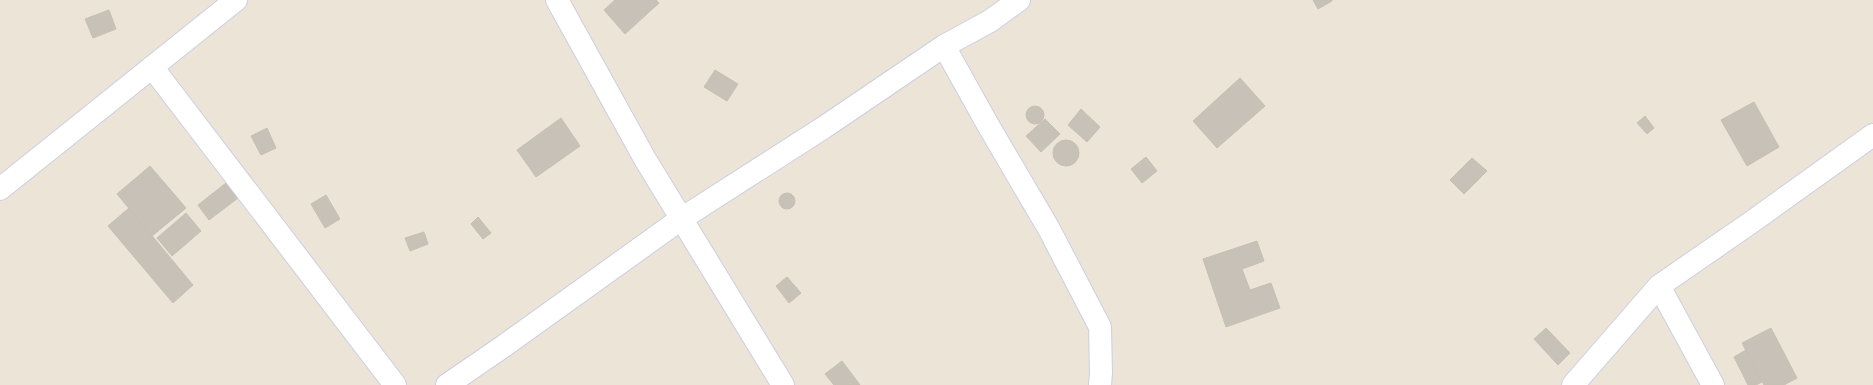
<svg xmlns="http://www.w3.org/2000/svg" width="1873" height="385" font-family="Manrope,sans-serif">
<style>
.building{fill:#c7c1b7;stroke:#c7c0b1}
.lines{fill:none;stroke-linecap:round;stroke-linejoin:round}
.street-casing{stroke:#cccfe3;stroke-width:24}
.street{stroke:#fff;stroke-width:22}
</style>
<rect width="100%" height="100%" fill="#ece4d7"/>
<path class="building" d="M615,0H656L659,3L625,34L604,10Z
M1313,0H1332V1L1318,9Z
M109,10L116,29L93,38L85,19Z
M715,70L738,84L727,101L704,87Z
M1240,78L1265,106L1217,148L1193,121Z
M1754,102L1779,147L1747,166L1721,120Z
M1026 115a9 9 0 1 1 18 0a9 9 0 1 1-18 0Z
M1081,109L1100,127L1087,142L1068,125Z
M1645,116L1654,128L1647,134L1637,123Z
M561,118L580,146L536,177L517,150Z
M1045,119L1060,134L1041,152L1026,136Z
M267,128L276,148L261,155L251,136Z
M1053 153a13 13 0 1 1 26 0a13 13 0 1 1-26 0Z
M1146,157L1157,171L1142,183L1131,169Z
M1472,158L1487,171L1464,194L1450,180Z
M150,166L186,208L152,236L117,194Z
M226,183L238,198L209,220L198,205Z
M779 201a8 8 0 1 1 16 0a8 8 0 1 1-16 0Z
M326,195L340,219L325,228L311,204Z
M129,208L193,285L173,303L108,226Z
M186,213L201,231L172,256L157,238Z
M478,217L491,233L483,239L471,224Z
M424,232L428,244L410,251L405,238Z
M1257,241L1264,261L1242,269L1250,290L1271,283L1280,308L1226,327L1203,259Z
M787,277L801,293L789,303L776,286Z
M1546,328L1570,353L1558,365L1534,339Z
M1771,328L1797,378L1784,385H1764L1742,343Z
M1746,350L1762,382L1756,385H1748L1734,357Z
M842,361L860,385H834L825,374Z"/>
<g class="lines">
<defs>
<path id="street" d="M557,0L645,159L783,385
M944,46L988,125L1049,229L1100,327L1101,373L1100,385
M152,67L395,385
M0,189L236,0
M1659,286L1713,385
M447,385L501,348L681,219L823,128L944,46L990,21L1019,0
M1573,385L1659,286L1753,221L1873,135"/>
</defs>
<use href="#street" class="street-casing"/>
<use href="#street" class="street"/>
</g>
</svg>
